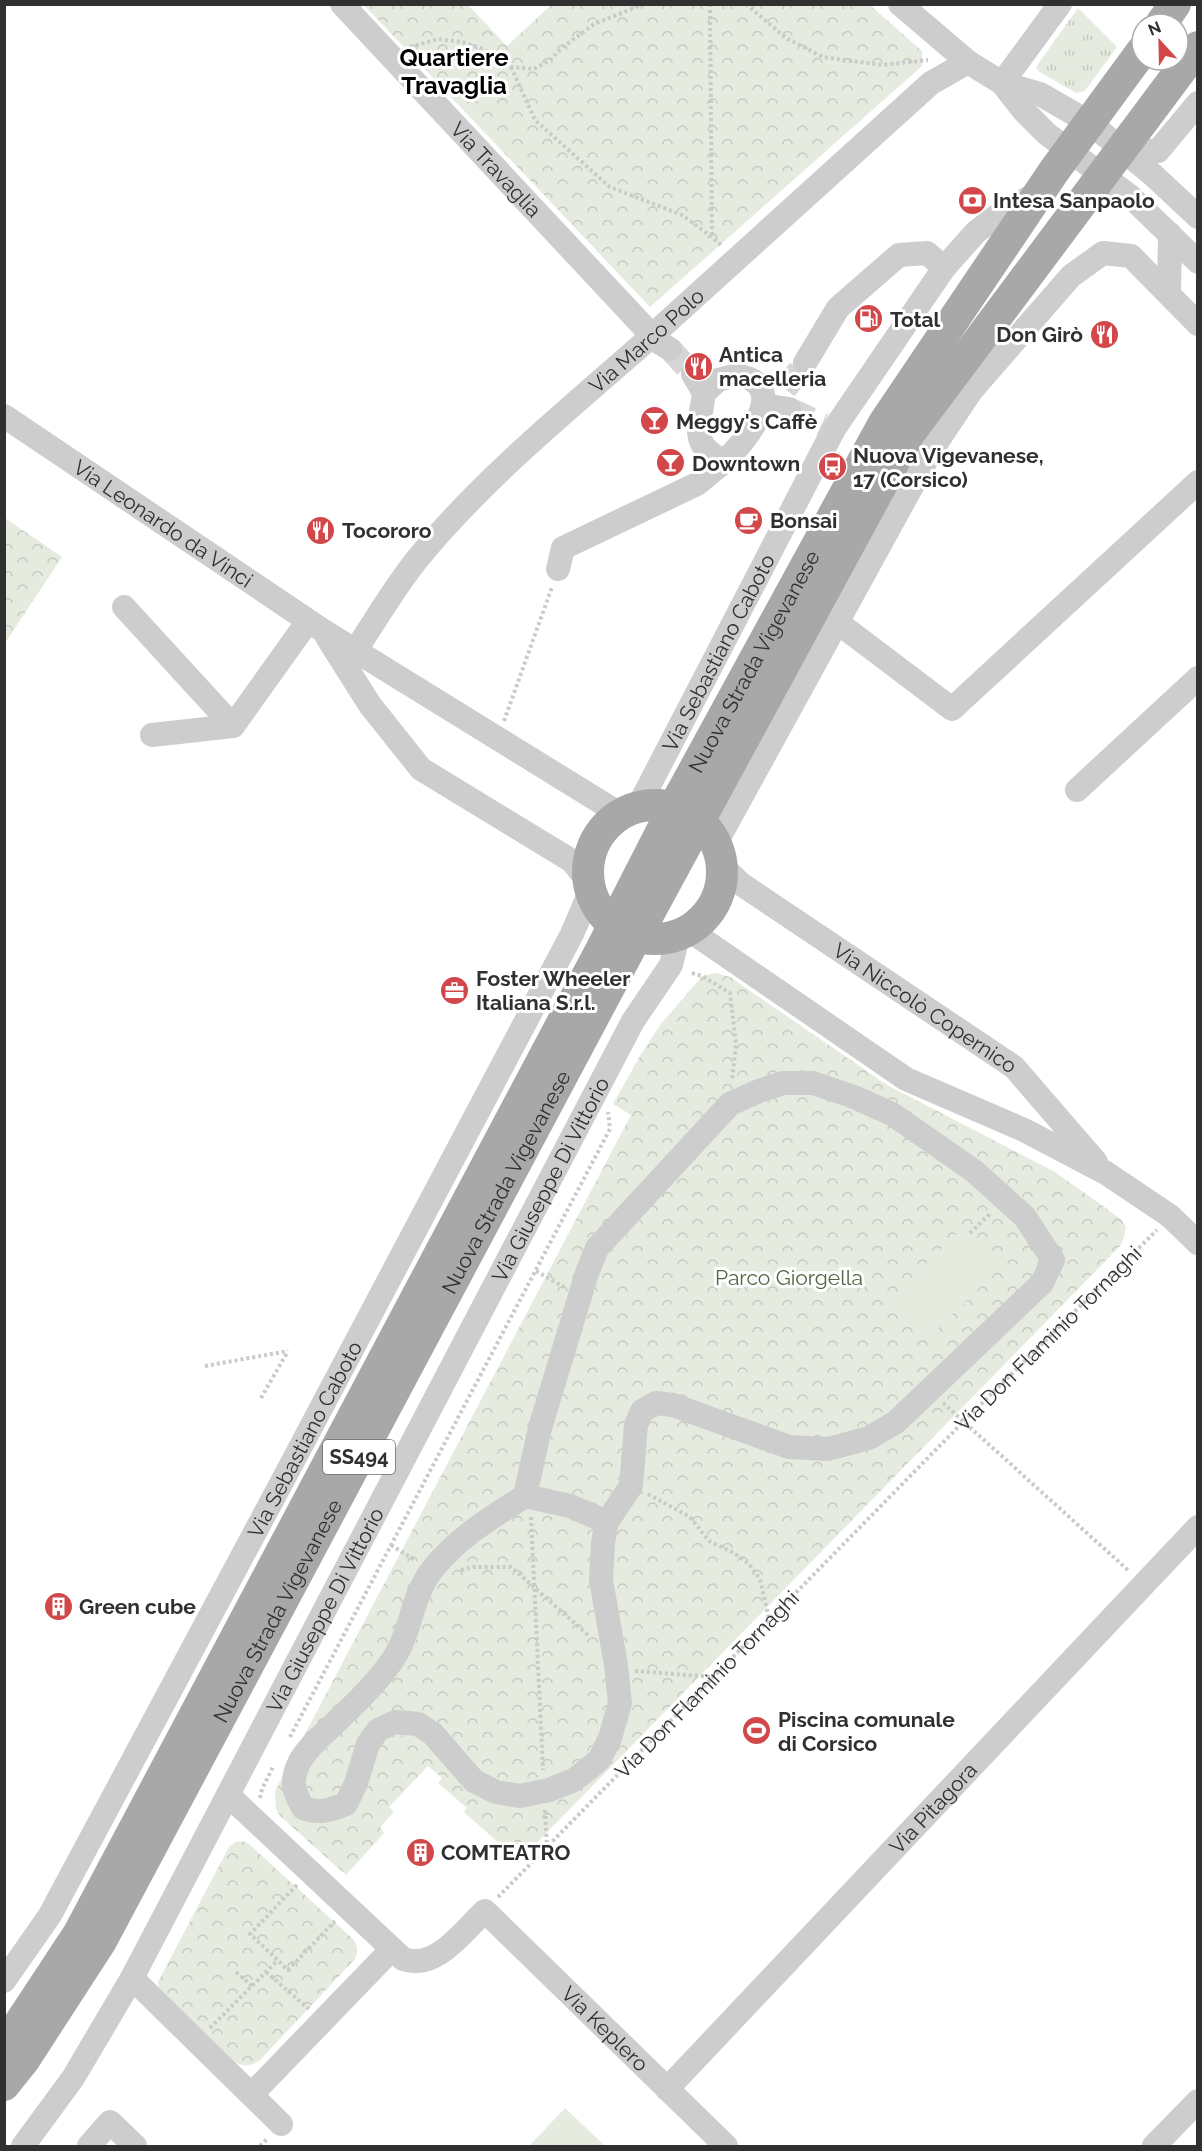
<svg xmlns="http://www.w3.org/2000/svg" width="1202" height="2151" font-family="Raleway,sans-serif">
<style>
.grass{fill:url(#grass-tufts)}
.park{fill:url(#park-crowns)}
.pitch{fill:#e5ebdf}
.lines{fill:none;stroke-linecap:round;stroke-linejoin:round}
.minor-tunnel{stroke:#d6d6d6;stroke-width:24;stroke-dasharray:24 12;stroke-linecap:butt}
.path{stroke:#cacaca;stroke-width:4;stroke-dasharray:3 3;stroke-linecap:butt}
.minor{stroke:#cdcdcd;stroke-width:24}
.major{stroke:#a8a8a8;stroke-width:32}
.labels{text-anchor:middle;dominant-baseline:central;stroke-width:6;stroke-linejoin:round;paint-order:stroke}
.shield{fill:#fff;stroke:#6e6e6e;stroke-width:1.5}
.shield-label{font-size:20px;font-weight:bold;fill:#303030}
.street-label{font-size:21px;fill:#303030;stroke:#fff}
.poi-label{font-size:21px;font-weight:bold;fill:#303030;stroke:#fff;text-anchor:start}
.park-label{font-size:21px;fill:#516642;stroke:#fff}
.quarter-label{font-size:24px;font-weight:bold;fill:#000;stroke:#fff}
</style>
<defs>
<pattern id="grass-tufts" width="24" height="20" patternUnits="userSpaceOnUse" patternTransform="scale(1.5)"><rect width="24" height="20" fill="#e5ebdf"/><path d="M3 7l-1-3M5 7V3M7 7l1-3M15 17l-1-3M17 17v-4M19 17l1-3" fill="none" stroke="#c5cac0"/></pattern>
<pattern id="park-crowns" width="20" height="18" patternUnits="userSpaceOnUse" patternTransform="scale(1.5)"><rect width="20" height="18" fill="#e5ebdf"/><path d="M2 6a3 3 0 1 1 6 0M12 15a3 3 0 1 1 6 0" fill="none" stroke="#c5cac0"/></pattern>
</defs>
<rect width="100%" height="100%" fill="#fff"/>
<path class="grass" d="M1078,8L1117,47L1085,91L1076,93L1038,71L1036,67Z"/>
<path class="park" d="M364,5H468L507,46L551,5H870L922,51V66L650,307Z
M5,518L62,557L5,643Z
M716,973L730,977L887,1085L1055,1172L1121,1219L1126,1227L1124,1237L1120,1246L519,1861L464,1812L467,1808L438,1783L442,1778L428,1766L389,1807L394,1812L380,1827L384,1833L346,1875L280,1816L276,1809L275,1791L631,1115L613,1104L641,1054L661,1024L702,976Z
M242,1841L248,1843L354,1940C358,1947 358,1951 355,1959L259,2061C250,2066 244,2067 235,2062L159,1989L158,1982L229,1847L235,1842Z"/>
<path class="pitch" d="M964,1227L1002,1266L928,1338L890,1299Z
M565,2108L605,2146H529Z"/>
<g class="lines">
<path class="minor-tunnel" d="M670,349L693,374
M785,389L805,363
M789,409L823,425"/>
<g class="path">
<path d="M710,4L712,236"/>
<path d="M746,4L786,38L823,57L882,65L928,60"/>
<path d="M410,47L438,39L462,42L483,49L511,67L534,69L549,61L563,47L594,24L644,4"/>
<path d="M511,67L535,120L610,187L682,215L712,237L723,247"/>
<path d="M504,721L552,587"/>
<path d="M692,973L702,976L730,993L736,1044L732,1081"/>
<path d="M970,1233L991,1213"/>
<path d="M536,1271L564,1287"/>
<path d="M205,1366L288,1351"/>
<path d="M261,1398L288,1351"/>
<path d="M943,1403L1129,1571"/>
<path d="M648,1494L690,1517L709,1541L734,1553L749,1564L760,1579L769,1619"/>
<path d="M531,1517L543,1770"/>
<path d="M391,1545L416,1561"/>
<path d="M461,1570L473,1567H511L589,1636"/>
<path d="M635,1671L713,1677"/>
<path d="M290,1737L610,1129L608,1112"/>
<path d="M260,1798L262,1789L273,1767"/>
<path d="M545,1810L547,1847"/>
<path d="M297,1885L250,1934L288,1970L335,1921"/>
<path id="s1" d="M498,1897L964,1421L1157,1230"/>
<path d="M236,1972L252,1986"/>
<path d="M266,1972L309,2009"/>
<path d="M210,2028L278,1960"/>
<path d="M260,2146L268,2138"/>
</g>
<g class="minor">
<path id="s2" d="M342,4L658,342L670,349"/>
<path d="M900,4L968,62L1002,83L1040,94L1090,123L1153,175L1198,217"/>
<path d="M1002,83L1024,111L1047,134L1130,196L1198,262"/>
<path d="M1002,83L1060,4"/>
<path d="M1122,150L1158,151L1198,103"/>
<path d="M1169,293L1170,234"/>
<path d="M805,363L838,308L899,255L927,253L944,268"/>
<path d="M693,374L704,393"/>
<path d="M737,375C743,377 751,378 755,382C781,401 739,447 725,461C688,446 700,425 704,393L718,380Z"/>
<path d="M763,405L789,409"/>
<path id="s3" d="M4,416L322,630L620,814"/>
<path d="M558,569L563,548L697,484L725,461"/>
<path d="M124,607L233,726L152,735"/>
<path d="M837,622L952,709L1198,482"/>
<path d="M327,637L370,705L421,769L572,861L588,881"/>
<path id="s4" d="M355,651C376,620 395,586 419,557C486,476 567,411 645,342C741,256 835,169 931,83L968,62"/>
<path d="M233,726L308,621"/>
<path d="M1077,790L1198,678"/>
<path id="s5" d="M638,807L834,429L944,268L976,232L1002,212L1038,193"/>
<path d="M716,843L933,448L971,391L1071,276L1103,253L1131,256L1198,324"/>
<path id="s6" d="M722,866L741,884L1014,1067L1096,1162"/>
<path d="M689,930L906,1079L1024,1130L1106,1173L1170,1216L1198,1243"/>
<path d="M525,1496L540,1428L587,1273L597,1248L730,1104L759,1091L783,1083H813L854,1097L892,1114L974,1171L1025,1217L1053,1260L1042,1283L896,1422L869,1438L828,1449L789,1447L673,1405L656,1403L642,1411L636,1425L631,1486L607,1522"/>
<path d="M525,1496L570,1506L607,1522L603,1543L601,1580L616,1665L620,1703L610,1738L599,1760L574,1780L549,1790L520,1796L496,1792L474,1781L433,1734L418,1724L395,1722L378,1730L368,1744L356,1783L346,1804C331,1810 319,1814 303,1808C293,1790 290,1781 300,1761C309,1745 324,1734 337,1721C358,1701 382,1678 397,1653C412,1626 412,1596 432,1570C457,1538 492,1517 525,1496Z"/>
<path id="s7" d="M229,1796L403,1959C436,1971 463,1931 485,1911L726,2146"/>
<path d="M132,1978L281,2124"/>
<path id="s8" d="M4,1981L50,1915L283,1480L572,934L590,892"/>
<path id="s9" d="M667,2089L1198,1527"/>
<path d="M252,2094L392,1949"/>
<path id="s10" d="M23,2146L73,2078L132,1978L633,1021L671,965L678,936"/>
<path d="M89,2146L110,2122L135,2146"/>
<path d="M1154,2146L1198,2101"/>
</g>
<g class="major">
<path d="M1161,24L1175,4"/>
<circle cx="655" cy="872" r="67"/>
<path id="s11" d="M4,2047L79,1933L601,950L674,807L884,423L1054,171L1142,51"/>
<path id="s12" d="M4,2085L24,2060L101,1941L636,937L909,434L1198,47"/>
</g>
</g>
<defs>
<symbol id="bank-disc" viewBox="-11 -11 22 22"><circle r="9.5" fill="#d1474a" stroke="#fff"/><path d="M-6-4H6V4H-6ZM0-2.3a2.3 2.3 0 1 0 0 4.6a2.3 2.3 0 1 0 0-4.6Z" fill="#fff"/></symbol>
<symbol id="fuel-disc" viewBox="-11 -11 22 22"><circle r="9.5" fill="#d1474a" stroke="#fff"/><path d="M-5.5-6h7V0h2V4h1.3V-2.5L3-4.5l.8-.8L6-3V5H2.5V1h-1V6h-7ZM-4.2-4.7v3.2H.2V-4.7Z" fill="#fff"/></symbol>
<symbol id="restaurant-disc" viewBox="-11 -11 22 22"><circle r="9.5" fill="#d1474a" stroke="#fff"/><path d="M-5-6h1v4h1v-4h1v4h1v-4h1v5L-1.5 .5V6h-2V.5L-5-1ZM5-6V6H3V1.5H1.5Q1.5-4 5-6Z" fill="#fff"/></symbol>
<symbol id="bar-disc" viewBox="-11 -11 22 22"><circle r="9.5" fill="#d1474a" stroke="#fff"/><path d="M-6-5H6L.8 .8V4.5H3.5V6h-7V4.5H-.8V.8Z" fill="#fff"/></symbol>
<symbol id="bus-disc" viewBox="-11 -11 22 22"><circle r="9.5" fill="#d1474a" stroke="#fff"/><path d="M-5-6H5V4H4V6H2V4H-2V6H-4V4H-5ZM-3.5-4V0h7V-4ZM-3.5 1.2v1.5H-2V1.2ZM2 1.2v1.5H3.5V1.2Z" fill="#fff"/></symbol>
<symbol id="cafe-disc" viewBox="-11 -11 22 22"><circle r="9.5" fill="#d1474a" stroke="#fff"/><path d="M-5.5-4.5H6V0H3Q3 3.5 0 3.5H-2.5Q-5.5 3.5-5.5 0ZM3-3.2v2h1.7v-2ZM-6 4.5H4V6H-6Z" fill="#fff"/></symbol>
<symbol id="office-disc" viewBox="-11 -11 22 22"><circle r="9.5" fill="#d1474a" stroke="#fff"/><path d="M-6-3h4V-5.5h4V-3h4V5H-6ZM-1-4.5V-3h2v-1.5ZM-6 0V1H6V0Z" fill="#fff"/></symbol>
<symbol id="building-disc" viewBox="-11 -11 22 22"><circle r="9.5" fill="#d1474a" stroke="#fff"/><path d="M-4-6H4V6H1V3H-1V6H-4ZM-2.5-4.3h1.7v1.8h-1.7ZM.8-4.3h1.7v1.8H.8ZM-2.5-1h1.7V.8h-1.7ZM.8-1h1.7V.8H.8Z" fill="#fff"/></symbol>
<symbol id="stadium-disc" viewBox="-11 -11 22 22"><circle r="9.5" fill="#d1474a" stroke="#fff"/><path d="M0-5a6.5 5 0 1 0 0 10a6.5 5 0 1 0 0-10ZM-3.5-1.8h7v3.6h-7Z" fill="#fff"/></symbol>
</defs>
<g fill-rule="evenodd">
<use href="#bank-disc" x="956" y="184" width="33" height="33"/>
<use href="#fuel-disc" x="852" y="302" width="33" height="33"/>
<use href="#restaurant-disc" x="1088" y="318" width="33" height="33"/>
<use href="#restaurant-disc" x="682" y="350" width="33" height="33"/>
<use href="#bar-disc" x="638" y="404" width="33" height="33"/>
<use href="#bar-disc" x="654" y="446" width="33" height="33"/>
<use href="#bus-disc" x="816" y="450" width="33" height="33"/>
<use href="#cafe-disc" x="732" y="504" width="33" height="33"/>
<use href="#restaurant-disc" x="304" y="514" width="33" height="33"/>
<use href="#office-disc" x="438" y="974" width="33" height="33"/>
<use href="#building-disc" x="42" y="1590" width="33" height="33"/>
<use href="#stadium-disc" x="740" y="1714" width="33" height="33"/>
<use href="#building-disc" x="404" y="1836" width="33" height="33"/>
</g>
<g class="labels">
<rect class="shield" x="323" y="1440" width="72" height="34" rx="4.5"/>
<g class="shield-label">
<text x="359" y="1457">SS494</text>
</g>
<g class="street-label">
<text stroke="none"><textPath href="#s2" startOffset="226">Via Travaglia</textPath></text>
<text stroke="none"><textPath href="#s4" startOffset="428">Via Marco Polo</textPath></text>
<text stroke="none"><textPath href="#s3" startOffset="192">Via Leonardo da Vinci</textPath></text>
<text stroke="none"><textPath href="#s5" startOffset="174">Via Sebastiano Caboto</textPath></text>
<text stroke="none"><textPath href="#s11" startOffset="1576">Nuova Strada Vigevanese</textPath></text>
<text stroke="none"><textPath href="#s6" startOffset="248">Via Niccolò Copernico</textPath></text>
<text stroke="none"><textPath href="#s10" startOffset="1102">Via Giuseppe Di Vittorio</textPath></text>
<text stroke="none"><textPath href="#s12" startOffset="1034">Nuova Strada Vigevanese</textPath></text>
<text stroke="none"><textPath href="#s1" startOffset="784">Via Don Flaminio Tornaghi</textPath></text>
<text stroke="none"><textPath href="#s8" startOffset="620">Via Sebastiano Caboto</textPath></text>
<text stroke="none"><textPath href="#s10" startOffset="616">Via Giuseppe Di Vittorio</textPath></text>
<text stroke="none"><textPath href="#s12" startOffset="548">Nuova Strada Vigevanese</textPath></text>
<text stroke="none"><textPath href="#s1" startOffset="298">Via Don Flaminio Tornaghi</textPath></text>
<text stroke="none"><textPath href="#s9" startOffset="387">Via Pitagora</textPath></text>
<text stroke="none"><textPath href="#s7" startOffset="507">Via Keplero</textPath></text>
</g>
<g class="poi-label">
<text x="993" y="200">Intesa Sanpaolo</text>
<text x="890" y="319">Total</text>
<text x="1083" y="334" text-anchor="end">Don Girò</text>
<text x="719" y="354">Antica<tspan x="719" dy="24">macelleria</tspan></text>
<text x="676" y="421">Meggy's Caffè</text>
<text x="853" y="455">Nuova Vigevanese,<tspan x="853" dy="24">17 (Corsico)</tspan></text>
<text x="692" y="463">Downtown</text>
<text x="770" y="520">Bonsai</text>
<text x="342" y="530">Tocororo</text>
<text x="476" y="978">Foster Wheeler<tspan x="476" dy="24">Italiana S.r.l.</tspan></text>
<text x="79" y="1606">Green cube</text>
<text x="778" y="1719">Piscina comunale<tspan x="778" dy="24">di Corsico</tspan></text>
<text x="441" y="1852">COMTEATRO</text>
</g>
<g class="park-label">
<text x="789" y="1277">Parco Giorgella</text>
</g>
<g class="quarter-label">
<text x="454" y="57">Quartiere<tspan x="454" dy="28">Travaglia</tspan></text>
</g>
</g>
<rect width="1202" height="2151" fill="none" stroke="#303030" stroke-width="12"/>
<g transform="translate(1160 42) rotate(338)"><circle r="28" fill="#ffffff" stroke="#acacac" stroke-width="1.5"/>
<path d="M0-4.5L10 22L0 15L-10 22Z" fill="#d1474a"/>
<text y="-9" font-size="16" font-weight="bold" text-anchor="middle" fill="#303030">N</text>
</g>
</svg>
